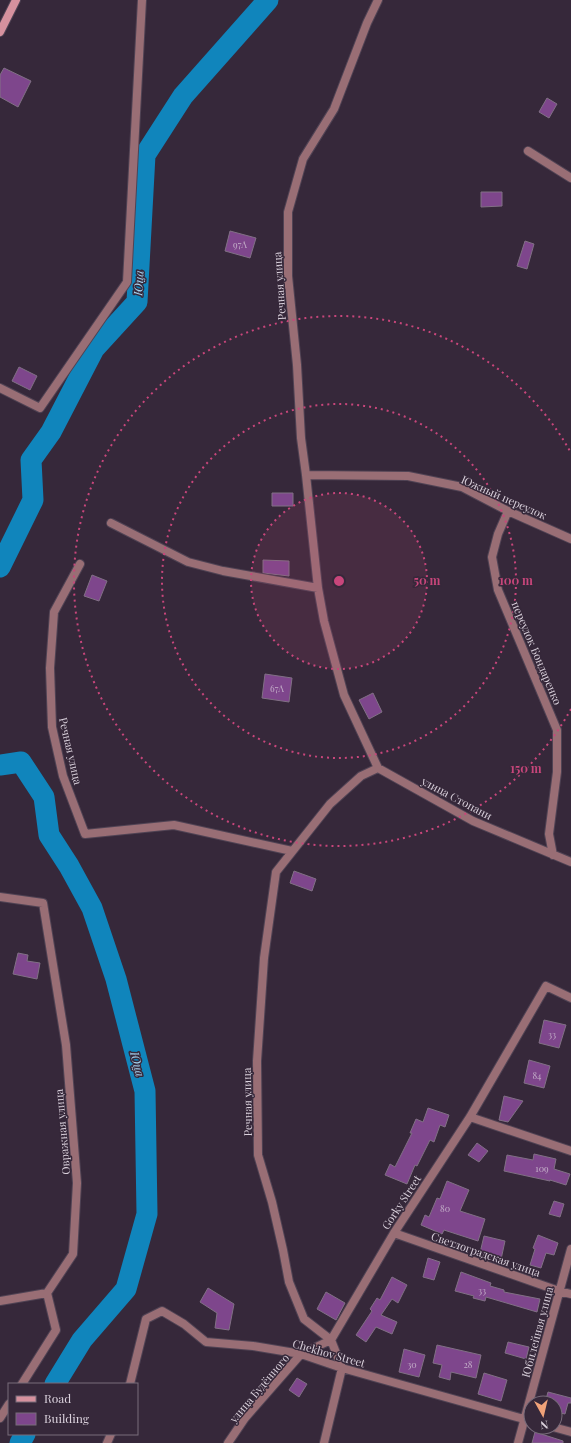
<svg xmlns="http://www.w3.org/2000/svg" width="571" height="1443" font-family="'Playfair Display',serif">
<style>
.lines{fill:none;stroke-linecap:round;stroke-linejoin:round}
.river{stroke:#1085bc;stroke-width:21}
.building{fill:#7e468c;stroke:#817085}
.minor-casing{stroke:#504354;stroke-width:10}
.secondary-casing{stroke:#504354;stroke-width:10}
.minor{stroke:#996e75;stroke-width:8}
.secondary{stroke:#d6919e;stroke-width:8}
.ring{fill:none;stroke:#c8467b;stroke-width:2;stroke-dasharray:2 4}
.labels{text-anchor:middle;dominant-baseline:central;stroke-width:3;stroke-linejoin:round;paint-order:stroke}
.number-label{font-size:9px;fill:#c3aec8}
.street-label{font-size:11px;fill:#dad1dc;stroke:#36283a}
.water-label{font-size:12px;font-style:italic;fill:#a5d1ee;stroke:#36283a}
.centre{fill:#c8467b;stroke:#36283a;stroke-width:2}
.ring-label{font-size:12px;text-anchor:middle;font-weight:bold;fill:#c8467b;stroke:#36283a;stroke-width:3;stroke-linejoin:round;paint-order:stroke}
</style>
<rect width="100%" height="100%" fill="#36283a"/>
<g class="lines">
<path class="river" d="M0,567L33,500L31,460L51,432L94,349L137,302L145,155L183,96L268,0
M0,765L21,762L44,797L49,835L69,866L92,908L116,979L145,1091L147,1214L126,1289L82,1340L55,1384
M20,1443L25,1434"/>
</g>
<path class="building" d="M4,68L31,81L18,107L0,97V75Z
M547,98L557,104L549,118L539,112Z
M481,192H502V206L481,207Z
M230,231L256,238L250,258L225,251Z
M525,241L534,244L527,269L517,266Z
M19,367L37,376L30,390L12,381Z
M272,493H293V506H272Z
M263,560L289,561V576L263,573Z
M92,575L107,581L99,601L84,596Z
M265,674L292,678L289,702L262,698Z
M373,693L382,712L369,719L359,700Z
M294,871L316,879L312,891L290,883Z
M18,953L28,955L27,961L40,963L37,979L13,974Z
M544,1020L566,1025L559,1048L539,1043Z
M529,1060L550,1066L544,1088L524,1083Z
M504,1096L523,1101L508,1122L499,1120Z
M428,1108L449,1115L445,1127L440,1125L434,1142L430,1140L417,1166L415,1165L407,1184L385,1175L390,1164L395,1167L412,1133H410L416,1119L423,1122Z
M477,1143L488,1151L479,1162L468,1155Z
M534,1154L556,1159L554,1169L570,1174L566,1185L550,1180V1181L504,1171L507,1155L533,1160Z
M447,1181L469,1190L460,1211L485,1219L478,1241L444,1230L442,1234L421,1225L425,1215L429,1217L437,1198L440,1199Z
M554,1201L564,1204L560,1217L549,1214Z
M538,1235L558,1243L554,1255L546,1253L541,1268L530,1265L535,1249L533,1248Z
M484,1236L505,1241L500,1264L479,1257Z
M428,1258L440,1262L434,1280L423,1277Z
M461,1272L491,1283L490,1286L504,1290V1292L540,1299L537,1312L486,1297L485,1301L473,1298L474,1296L455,1291Z
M392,1277L407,1285L398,1303L392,1299L381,1315L397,1322L392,1334L376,1327L366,1342L356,1335L372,1311L370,1309L377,1298L380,1300Z
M208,1288L234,1304L229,1330L215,1328L217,1313L200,1302Z
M326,1292L345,1303L336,1320L317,1309Z
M508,1342L529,1347L526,1359L505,1353Z
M437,1345L481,1355L476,1378L451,1372L450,1380L439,1377L442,1365L433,1363Z
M404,1349L425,1355L419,1377L399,1372Z
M484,1373L507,1380L501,1401L478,1394Z
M297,1378L307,1384L299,1397L289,1390Z
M548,1392L571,1398V1403H568L565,1414L555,1412V1403H545Z
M535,1432L563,1441V1443H532Z"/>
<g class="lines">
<defs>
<path id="minor" d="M528,151L571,178
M0,388L40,408L127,282L142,0
M306,475L408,476L462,487L508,511L571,539
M508,511L498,534L492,557L498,590L557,730V772L549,834L553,855
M111,523L188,562L223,571L318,588
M80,564L54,612L50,668L52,727L63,776L85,834L174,825L292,851
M378,768L473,821L571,862
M0,897L43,903L66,1045L77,1183L73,1254L47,1293L56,1330L22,1384
M470,1117L571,1151
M394,1233L559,1291L571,1294
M0,1301L47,1293
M130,1384L146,1319L162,1311L184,1324L206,1342L253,1346L301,1354L342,1368L531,1421
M0,1418L9,1404
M553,1427L571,1432
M107,1443L111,1434
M228,1443L245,1418L301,1354L331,1340L304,1319L289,1282L283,1250L272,1202L258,1155L257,1061L264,958L276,872L330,804L361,776L378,768L344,695L324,621L318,588L306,475L301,438L297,365L288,276V212L303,159L334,109L367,23L378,0
M324,1443L342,1368L331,1340L394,1233L470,1117L546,986L571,998
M518,1443L571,1249"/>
<path id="secondary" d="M0,32L16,0"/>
</defs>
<use href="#minor" class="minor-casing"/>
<use href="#secondary" class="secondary-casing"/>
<use href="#minor" class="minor"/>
<use href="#secondary" class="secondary"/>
</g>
<circle cx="339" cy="581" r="88" fill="#c8467b" fill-opacity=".12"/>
<g class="ring">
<circle cx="339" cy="581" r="88"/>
<circle cx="339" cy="581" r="177"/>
<path d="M571 709A265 265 0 1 1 571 453"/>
</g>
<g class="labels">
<g class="number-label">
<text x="240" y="244">97А</text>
<text x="277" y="688">67А</text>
<text x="552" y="1034">33</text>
<text x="537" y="1075">84</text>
<text x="542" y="1168">109</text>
<text x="445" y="1208">80</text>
<text x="482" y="1290">33</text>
<text x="412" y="1364">30</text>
<text x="468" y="1364">28</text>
</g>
<g class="street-label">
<text transform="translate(279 286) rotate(-94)">Речная улица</text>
<text transform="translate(504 497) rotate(24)">Южный переулок</text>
<text transform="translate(537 653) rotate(67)">переулок Бондаренко</text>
<text transform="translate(71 751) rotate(77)">Речная улица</text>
<text transform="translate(457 798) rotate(28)">улица Стопани</text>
<text transform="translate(247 1102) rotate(-91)">Речная улица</text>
<text transform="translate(62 1132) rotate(-95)">Овражная улица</text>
<text transform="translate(401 1202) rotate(-57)">Gorky Street</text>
<text transform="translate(486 1254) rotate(19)">Светлоградская улица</text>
<text transform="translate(537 1332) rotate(-75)">Юбилейная улица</text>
<text transform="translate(329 1353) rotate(16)">Chekhov Street</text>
<text transform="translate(259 1388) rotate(-50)">улица Будённого</text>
</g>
<g class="water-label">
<text transform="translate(138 283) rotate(-87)">Юца</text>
<text transform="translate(138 1064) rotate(76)">Юца</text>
</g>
</g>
<circle cx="339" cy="581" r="6" class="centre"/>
<g class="ring-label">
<text x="427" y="585">50 m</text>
<text x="516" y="585">100 m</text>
<text x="526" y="773">150 m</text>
</g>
<rect x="8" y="1383" width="130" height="52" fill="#36283a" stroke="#786c7b"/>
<rect x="16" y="1396" width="20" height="6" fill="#d6919e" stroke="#786c7b"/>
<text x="44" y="1403" font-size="12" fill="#dad1dc">Road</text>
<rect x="16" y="1413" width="20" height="12" fill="#7e468c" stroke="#786c7b"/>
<text x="44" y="1423" font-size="12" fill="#dad1dc">Building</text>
<g transform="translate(543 1415) rotate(172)"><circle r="19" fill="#36283a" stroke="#786c7b"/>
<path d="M0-3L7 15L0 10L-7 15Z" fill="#f0a279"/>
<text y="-6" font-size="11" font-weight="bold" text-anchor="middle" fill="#dad1dc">N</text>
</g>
</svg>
